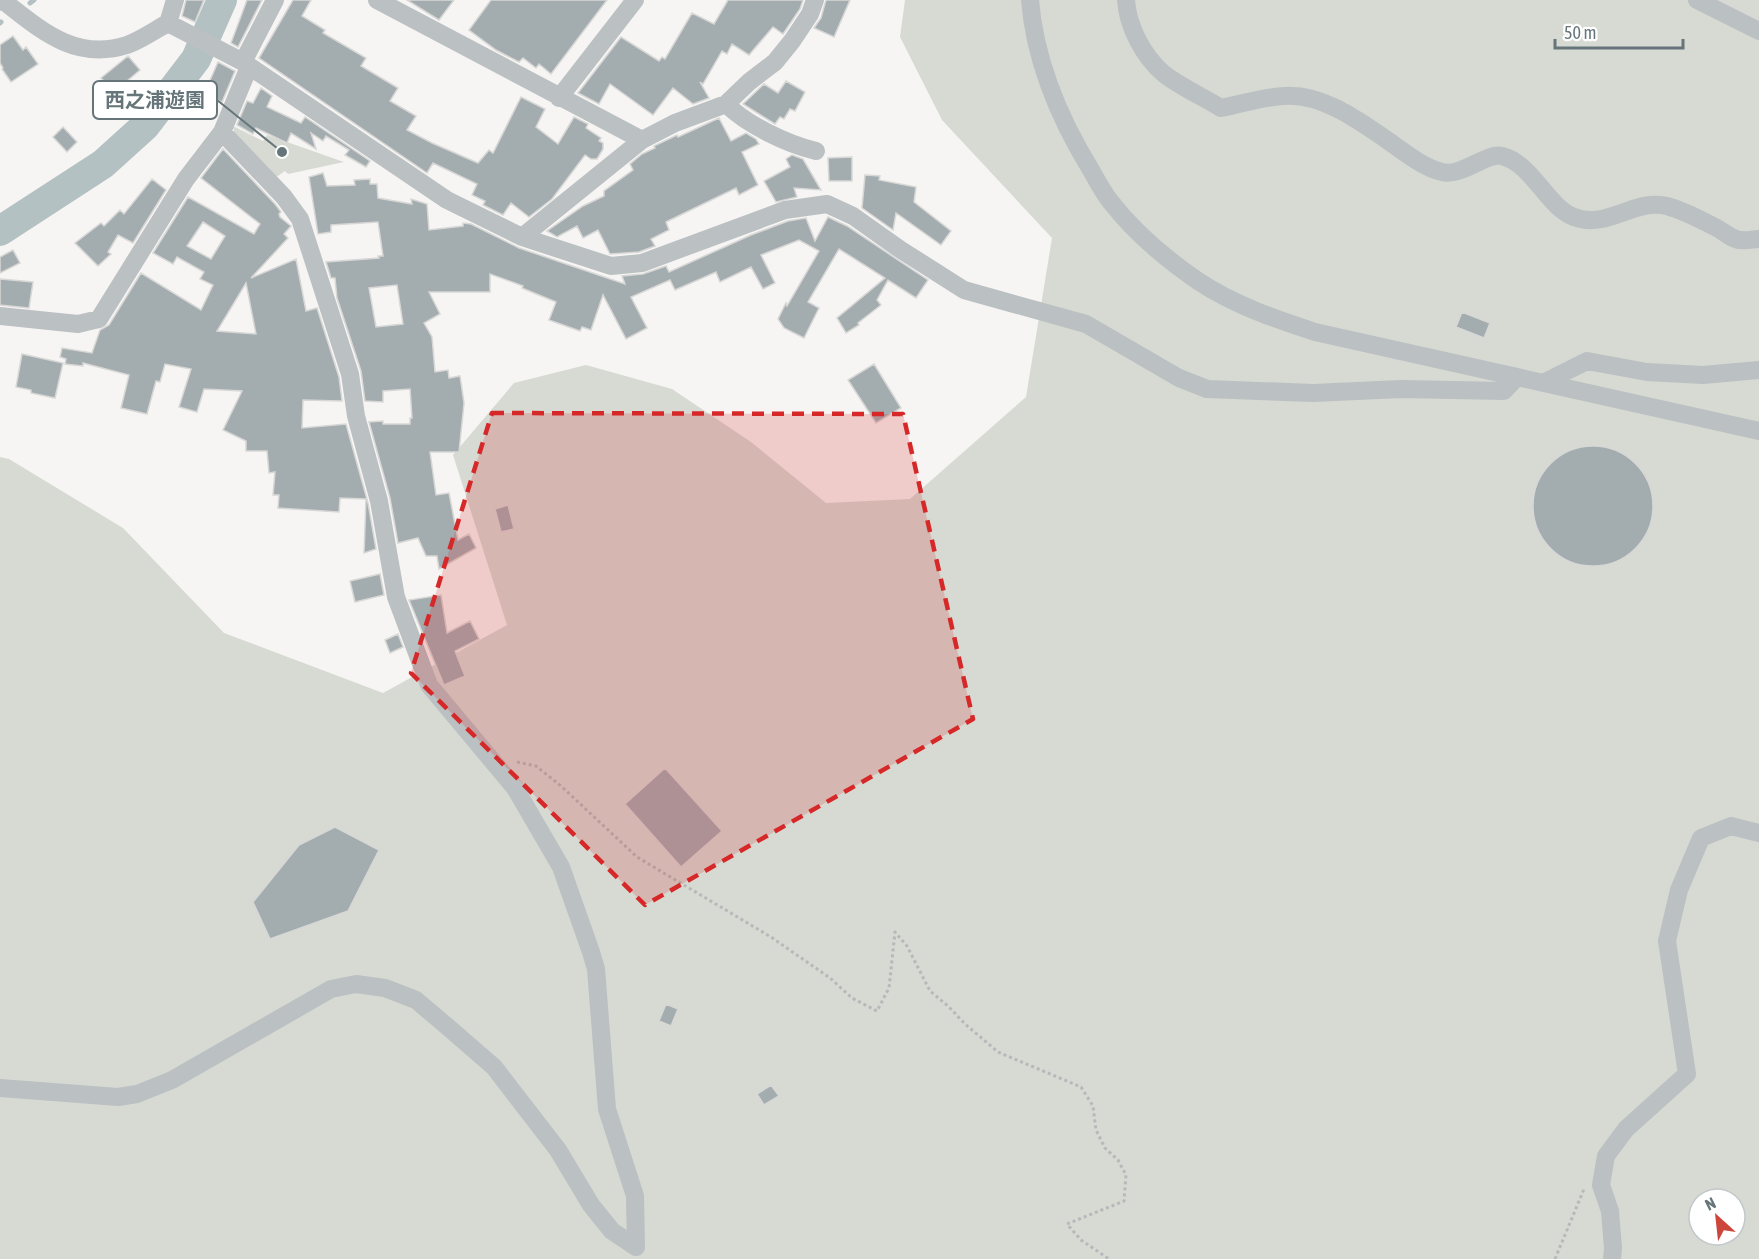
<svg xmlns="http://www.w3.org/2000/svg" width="1759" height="1259" font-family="'Asap Condensed','Noto Sans JP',sans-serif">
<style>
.green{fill:#d6dad3;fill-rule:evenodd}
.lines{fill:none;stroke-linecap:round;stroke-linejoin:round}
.stream{stroke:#b4c1c3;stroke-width:5}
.river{stroke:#b4c1c3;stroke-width:30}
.building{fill:#a3acaf;stroke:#d7d7d6;stroke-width:1.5;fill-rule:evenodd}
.path{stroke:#b5b9ba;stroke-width:3;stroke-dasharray:3 3;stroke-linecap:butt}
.minor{stroke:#bbc0c2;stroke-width:18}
.marked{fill:#d62828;fill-opacity:0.2;stroke:#d62828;stroke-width:4.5;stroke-dasharray:12 8;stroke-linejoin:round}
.leader{fill:none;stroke:#65757a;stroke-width:2}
.callout-dot{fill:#65757a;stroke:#fff;stroke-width:2}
.callout{fill:#fff;stroke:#65757a;stroke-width:2}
.callout-label{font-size:20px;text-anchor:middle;font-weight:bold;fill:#65757a}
</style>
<rect width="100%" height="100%" fill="#f6f5f3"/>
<path class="green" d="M905,0H1759V1259H0V457L9,459L123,528L224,633L383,693L507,625L453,455L514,383L586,365L672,389L751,442L826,503L910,499L1026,397L1052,238L942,120L900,37ZM1699,1199H1735V1235H1699Z
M233,126L263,141L267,135L344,162L288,174L285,171L275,178L235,136Z"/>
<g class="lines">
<path class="stream" d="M30,3L34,0
M0,23L1,22"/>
<path class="river" d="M0,231L103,164L145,126L196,59L222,0"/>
</g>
<path class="building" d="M186,0H204L195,22L182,16Z
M247,0H262L238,47L231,43Z
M293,0H311L302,16L325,30L323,33L366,58L361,66L398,88L390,101L416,116L407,130L432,143L478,163L489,150L493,153L521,97L545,109L536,127L558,144L574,117L588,124L586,128L601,138L599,141L603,143V149L597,159H591L585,155L552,199L529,217L511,203L503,215L483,205L485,201L472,195L477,184L433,163L427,173L259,58Z
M407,0H454L439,20Z
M491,0H607L551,74L539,64L536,68L523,58L519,62L496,50L469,30Z
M728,0H803L800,9L783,34L773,27L749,55L732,44L727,54L722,51L703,84L700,82L709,98L693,104L673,88L653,115L610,84L599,104L578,93L621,37L659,61L662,57L665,59L692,13L714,24Z
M826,0H850L834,37L814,28L821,18Z
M13,36L23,50L26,47L38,64L11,82L2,69L3,68L0,63V45Z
M128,56L140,70L114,92L101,78Z
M218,62L235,71L222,102L204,94Z
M786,81L805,92L795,111L790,109L784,119L780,117L775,124L743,104L764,84L778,93Z
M261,88L272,96L267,107L301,123L305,117L370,161L366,167L345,155L349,150L326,136L323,141L311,133L316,149L291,133L287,143L256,128L253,134L237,125L247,101L253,103Z
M719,118L731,141L746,133L756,139L759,144L742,152L758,185L739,195L736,188L666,222L669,230L651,239L655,246L639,252L610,254L598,230L583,238L577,226L557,237L547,231L583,206L604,196V191L633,170L630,164L642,154L655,148L654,146L677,135L678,137Z
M63,127L77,142L67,152L53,137Z
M223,149L275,204L281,212L279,214L280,217L291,226L284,234L288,238L251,278L296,259L306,311L317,308L339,377L342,401L303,400L302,428L346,424L368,503L376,549L364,553L366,499L340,498L339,512L278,508L279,495H273L275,472L269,473L267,451H246V441L223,430L242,391L204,389L197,412L179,407L191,369L165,364L160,382L156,381L147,414L121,408L129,375L83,363V366L65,364L66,359L60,357L62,348L92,353L100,330L109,325L141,273L201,310L213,285L200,279L204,272L177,257L173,264L153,253L188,197L254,234L260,224L201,178ZM203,222L225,236L211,259L187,246ZM246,283L256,334L217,331Z
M792,155L803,159L821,190L794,188L797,197L776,202L764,181L790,167L786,159Z
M852,157V181H829L828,158Z
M323,173L327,186L355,185L354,180L370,179V184H377L378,198L412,204L411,199L427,204L429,230L463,226V223L471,224L519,248L625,284L622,276L643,274L666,266L669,272L751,235L788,221L806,218L815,241L828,217L847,226L928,280L916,298L888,280L877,300L881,305L858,323L859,325L846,333L837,318L885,278L839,249L808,302L819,308L804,338L784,328L778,319L786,303L787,306L819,251L799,240L761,255L775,283L763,289L751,267L720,282L716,272L675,290L670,280L631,297L647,328L626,339L603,295L591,330L582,327L580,331L549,320L556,302L522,288L523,286L490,274V292H429L440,314L424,323L432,337L435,372L448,370L449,378L460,376L464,403L459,452H430L436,495L449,493L458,540L469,534L476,548L439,569L437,556H426L418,538L398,543L390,498L369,422L383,421V424H410V418H412L410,389L383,391V402L365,401L361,371L337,298L335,278H331L327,265L326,262L379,258L378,256H383L378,222L331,225V232L318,234L309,177ZM397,285L403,324L376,327L369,288Z
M865,175L880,176L879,180L916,187L914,202L951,231L941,245L896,213L893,230L862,208Z
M152,179L166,190L133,243L118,235L108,252L111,254L98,266L75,243L101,223L104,226L120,210L124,214Z
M13,250L20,263L0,273V257Z
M0,279L33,282L29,308L0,305Z
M1462,312L1490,323L1484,338L1456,327Z
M22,354L63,363L55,398L31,393V390L16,387Z
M874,364L901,408L876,423L848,380Z
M1533 506a60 60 0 1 1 120 0a60 60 0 1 1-120 0Z
M508,505L514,529L501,532L495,509Z
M380,574L384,595L355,602L350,581Z
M441,595L447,633L470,621L479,639L455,651L465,676L444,685L409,600Z
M398,634L403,647L390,653L385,640Z
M665,768L722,831L681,867L625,804Z
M335,827L379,850L348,911L270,939L253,902L299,845Z
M666,1004L678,1009L671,1026L659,1021Z
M771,1085L779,1096L764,1105L757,1094Z"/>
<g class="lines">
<path class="path" d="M517,762L536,766L561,786L637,857L771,937L830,978L852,998L877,1011L889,988L895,932L907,946L930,991L948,1006L965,1024L998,1052L1081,1087L1093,1106L1096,1130L1105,1148L1118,1160L1126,1175L1124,1201L1067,1224L1081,1240L1109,1259
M1555,1259L1584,1189"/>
<path class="minor" d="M377,0L642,140
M1030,0C1035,61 1059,118 1091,170C1097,181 1103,192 1110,201C1134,232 1166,259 1198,281C1234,305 1275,319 1315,332L1759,431
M1126,0C1128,27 1143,56 1164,74C1181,87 1203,97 1221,108C1242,104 1263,97 1284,96C1321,93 1358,120 1387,140C1403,151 1422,167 1442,172C1462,177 1487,152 1502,156C1533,164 1547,207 1574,217C1607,230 1634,198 1667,206C1685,211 1701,220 1717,228C1724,232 1733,240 1741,240C1747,241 1753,239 1759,239
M1697,0L1759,31
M0,1L6,3C43,32 77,61 127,45C141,40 155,30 168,23L243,62L447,200L522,237L611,266L642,263L785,210L827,204L853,216L901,250L964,290L1086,324L1179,378L1207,389L1313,393L1401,389L1504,391L1516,378
M168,23L175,0
M243,62L275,0
M559,98L635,0
M726,104C747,125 787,144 816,151
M222,132L284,197L300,219L350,374L356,416L379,501L396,597L429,685L515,788L561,867L591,952L596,969L607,1109L635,1196L636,1247
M522,237L642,140L675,123L726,104L749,82L775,62L792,41L810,14L815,0
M0,316L78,324L99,319L186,179L222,132L249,67
M1543,383L1587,361L1647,372L1703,375L1759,370
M0,1088L118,1097L137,1094L172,1080L331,989L356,984L385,988L416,1000L442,1022L494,1067L558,1150L591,1205L612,1231L636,1247
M1612,1259L1613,1248L1610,1211L1601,1185L1606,1156L1626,1129L1687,1074L1667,941L1679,890L1701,838L1731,826L1759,833"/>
</g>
<path class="marked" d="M492,413L903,414L973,719L645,905L411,673Z"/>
<path class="leader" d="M282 152L217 100"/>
<circle class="callout-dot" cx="282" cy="152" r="6"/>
<rect class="callout" x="93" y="81" width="124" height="38" rx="6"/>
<g class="callout-label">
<text x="155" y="107">西之浦遊園</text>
</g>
<g transform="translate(1717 1217) rotate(333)"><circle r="28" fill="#ffffff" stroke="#c1c8ca" stroke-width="1.5"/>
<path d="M0-4.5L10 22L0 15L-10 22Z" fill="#cd463c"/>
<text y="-9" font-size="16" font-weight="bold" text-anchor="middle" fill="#65757a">N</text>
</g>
<path d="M1555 39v9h128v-9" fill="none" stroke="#65757a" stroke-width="3"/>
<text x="1564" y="39" font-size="18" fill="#65757a" stroke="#ffffff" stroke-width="4.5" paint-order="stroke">50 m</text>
</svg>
